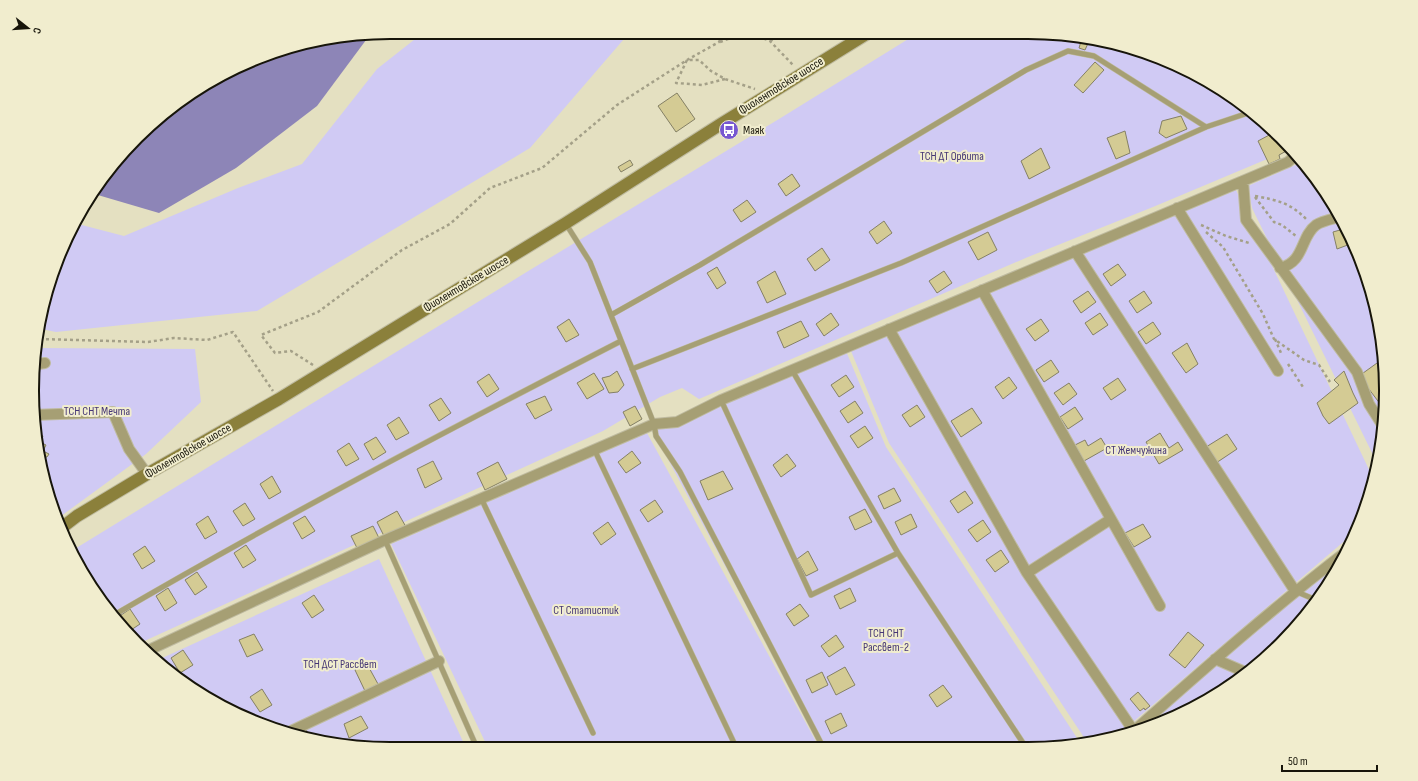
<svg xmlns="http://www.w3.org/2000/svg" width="1418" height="781" font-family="'Sofia Sans Condensed',sans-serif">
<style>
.green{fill:#d0caf4}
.water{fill:#8d85b7}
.building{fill:#d4cb94;stroke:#848065}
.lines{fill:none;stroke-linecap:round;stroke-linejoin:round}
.service-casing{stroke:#bfbba0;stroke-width:6}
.minor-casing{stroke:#bfbba0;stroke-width:12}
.secondary-casing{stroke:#bfbba0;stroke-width:14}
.path{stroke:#a4a088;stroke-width:2.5;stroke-dasharray:3 3;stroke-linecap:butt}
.service{stroke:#a69f74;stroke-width:5}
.minor{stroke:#a69f74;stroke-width:10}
.secondary{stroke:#8b803b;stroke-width:12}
.labels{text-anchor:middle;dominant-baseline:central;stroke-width:4;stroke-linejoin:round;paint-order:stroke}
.street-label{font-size:12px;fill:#17150a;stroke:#f1edce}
.poi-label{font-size:12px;fill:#17150a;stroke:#f1edce;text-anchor:start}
.park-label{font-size:12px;fill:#453675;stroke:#f1edce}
.rim{fill:none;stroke:#17150a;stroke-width:2}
</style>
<rect width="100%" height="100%" fill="#e4e0c1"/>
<path class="green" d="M424,32H630L530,148L257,311L56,332L41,329L44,298L78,224L124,236L238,188L302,164L377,69Z
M918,33H1051L1121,44L1207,80L1264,121L1287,146L1284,152L1153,207L1028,257L699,399L682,388L660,397L603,431L140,643L121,627L73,550L525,273L779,119Z
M1302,162L1312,172L1349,232L1374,297L1385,367L1383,437L1377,463L1252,208L1248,186Z
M1236,190L1373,478L1367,506L1355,532L1119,734L1087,742L889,443L851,351Z
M39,348L195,349L201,402L146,454L57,519L33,414Z
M846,351L886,447L1081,744L1074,746L822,747L655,435L654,427Z
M647,433L819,747L488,748L391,544Z
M1351,541L1338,570L1297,627L1227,688L1164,722L1122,733L1282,597Z
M379,559L466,748H367L297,737L211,701L160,659Z"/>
<path class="water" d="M369,36L317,106L236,168L159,213L91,193L172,106L275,51Z"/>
<path class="building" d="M1082,38L1090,39L1085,50L1079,48Z
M1095,62L1104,70L1083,93L1074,85Z
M677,93L695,119L676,132L658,106Z
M1181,116L1187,129L1166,138L1159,133L1162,121Z
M1125,131L1130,153L1116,159L1107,138Z
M1275,132L1290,149L1279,155L1280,159L1269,164L1258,141Z
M1041,148L1050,168L1029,179L1021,161Z
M630,160L633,165L621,172L618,167Z
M792,174L800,186L786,196L778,184Z
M747,200L756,212L741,222L733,210Z
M884,221L892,233L877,244L869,232Z
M1347,228L1353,243L1337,249L1333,232Z
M988,232L997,250L978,260L968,242Z
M822,248L830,260L815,271L807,259Z
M1118,264L1126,275L1111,286L1103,274Z
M717,267L726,283L717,289L707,273Z
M775,271L786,294L767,303L757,282Z
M944,271L952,283L937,293L929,281Z
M1088,291L1096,302L1081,313L1073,301Z
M1144,291L1152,303L1137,313L1129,301Z
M831,313L839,325L824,336L816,324Z
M1100,313L1108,325L1093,335L1085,323Z
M569,319L579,335L566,342L557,327Z
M1041,319L1049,331L1035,341L1026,329Z
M801,321L809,336L784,348L777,332Z
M1153,322L1161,334L1146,344L1138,332Z
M1187,343L1198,364L1186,373L1172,353Z
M1384,358L1385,367L1384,409L1359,376Z
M1051,360L1059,372L1044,382L1036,370Z
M617,371L624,385L618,392L609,393L602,378L610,376Z
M1344,371L1353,393L1358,403L1329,424L1323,416L1317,403L1339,385L1334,380Z
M594,373L604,389L587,399L577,383Z
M489,374L499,389L487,397L477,382Z
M846,375L854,387L839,397L831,385Z
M1009,377L1017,388L1003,399L995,387Z
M1118,378L1126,390L1111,400L1103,388Z
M1069,383L1077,394L1063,405L1054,393Z
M545,396L552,410L535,419L526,404Z
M441,398L451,413L439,421L429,405Z
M855,401L863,413L848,423L840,411Z
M917,405L925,417L910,427L902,415Z
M635,406L642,419L630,426L623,412Z
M1075,407L1083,419L1068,429L1060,417Z
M972,408L982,423L961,437L951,421Z
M399,417L409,433L396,440L387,425Z
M865,426L873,438L858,448L850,436Z
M1160,433L1169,448L1178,442L1183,450L1159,464L1146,442Z
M37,434L43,436L40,442L46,445L43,451L49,454L47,457H43Z
M1227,434L1237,449L1216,463L1206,447Z
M376,437L386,452L373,460L364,444Z
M1101,438L1107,448L1084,461L1075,445L1085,440L1088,446Z
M349,443L359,459L346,466L337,451Z
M632,451L641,463L626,473L618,462Z
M787,454L796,466L781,477L773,465Z
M433,461L442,479L425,488L417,469Z
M498,462L507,479L485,490L477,473Z
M723,471L733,489L708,500L700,481Z
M272,476L281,492L269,499L260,484Z
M894,488L901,501L884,509L878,496Z
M965,491L973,503L958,513L950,501Z
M655,500L663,512L648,522L640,510Z
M245,503L255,519L243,526L233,511Z
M865,509L872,522L855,530L849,517Z
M397,511L406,527L385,538L377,522Z
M911,514L917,527L901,535L895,522Z
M208,516L217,532L205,539L196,524Z
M305,516L315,531L302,539L293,523Z
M983,520L991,532L977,542L968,530Z
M608,522L616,534L601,545L593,533Z
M1143,524L1151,537L1134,547L1125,533Z
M373,526L380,540L358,550L351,536Z
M246,545L256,560L243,568L234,553Z
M145,546L155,561L142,569L133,554Z
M1001,550L1009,562L995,572L986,560Z
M808,551L818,570L806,576L797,559Z
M197,572L207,587L195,595L185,580Z
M168,588L177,603L165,611L156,596Z
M850,588L856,601L840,609L834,596Z
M314,595L324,610L312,618L302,603Z
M800,604L809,616L794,626L786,614Z
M130,609L140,624L128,632L118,617Z
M1188,632L1204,645L1185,668L1169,655Z
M254,634L263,650L247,657L239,640Z
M836,635L844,647L829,657L821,646Z
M183,650L193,665L180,673L171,658Z
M367,664L378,684L365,691L355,670Z
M845,667L855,685L836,695L827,677Z
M822,672L828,685L812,693L806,680Z
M943,685L952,697L937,707L929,695Z
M262,689L272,705L260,712L250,697Z
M1138,692L1150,706L1145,710L1144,708L1140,711L1130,699Z
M841,713L847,726L831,734L825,721Z
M361,716L368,728L349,738L344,724Z
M306,729L310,739L295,736L294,734Z"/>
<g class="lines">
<defs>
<path id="service" d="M566,224L590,262L654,424L656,436L680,472L823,747
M611,315L700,265L1026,70L1068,51L1094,56L1206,127
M632,369L901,263L1206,127L1251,112
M792,370L898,553L1025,746
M721,400L811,595L898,553
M594,449L736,747
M481,498L593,733
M385,540L477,748
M1295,591L1316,600
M114,615C280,518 450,429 621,341"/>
<path id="minor" d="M1243,181L1246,220L1357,372L1369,404L1383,426
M1177,208L1278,371
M1075,251L1295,591
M1280,268C1305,262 1300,237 1316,225C1322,221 1332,219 1339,217
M982,290L1160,606
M889,329L1027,573L1133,730
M38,364L45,363
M33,415L113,412L129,449L147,474
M1027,573L1111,519
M149,650L385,540L654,424L677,422L721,400L1288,162L1296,155
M1215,659L1245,672
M1136,729C1205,668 1274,607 1347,551
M287,733L439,661"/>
<path id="secondary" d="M60,529L77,516L147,474L279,399L566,223L721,124L868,33"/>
</defs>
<use href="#service" class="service-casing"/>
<use href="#minor" class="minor-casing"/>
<use href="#secondary" class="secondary-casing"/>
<path class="path" d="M747,32L770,41L793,65
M731,37L739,32
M770,41L786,32
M720,42L747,32
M725,79L702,85L676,83L687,60H699L711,71L725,79L755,89
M1255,196C1277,200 1291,203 1307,220
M1255,197L1274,222L1282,225L1296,236
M1201,225L1226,236L1249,243
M1206,232L1223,247L1263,314L1274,339L1304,360L1319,365L1330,382
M40,339L148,342L174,338L207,340L233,332L273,391
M1275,339L1281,353
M1288,364L1303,387
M313,365L291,351L275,353L261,335L318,312L402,250L450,224L490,188L542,168L617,105L687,60L719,42L724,32"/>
<use href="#service" class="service"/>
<use href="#minor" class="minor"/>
<use href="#secondary" class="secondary"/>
</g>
<defs>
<symbol id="bus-disc" viewBox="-11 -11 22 22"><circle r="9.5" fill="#7757d1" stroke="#f1edce"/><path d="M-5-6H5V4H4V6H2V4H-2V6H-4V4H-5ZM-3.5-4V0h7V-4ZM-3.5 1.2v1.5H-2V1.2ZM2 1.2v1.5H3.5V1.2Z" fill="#fff"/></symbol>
</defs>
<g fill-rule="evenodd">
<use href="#bus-disc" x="718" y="119" width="22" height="22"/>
</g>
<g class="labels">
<g class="street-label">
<text transform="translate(781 86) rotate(-32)">Фиолентовское шоссе</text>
<text transform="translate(466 284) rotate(-31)">Фиолентовское шоссе</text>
<text transform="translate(188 451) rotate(-30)">Фиолентовское шоссе</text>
</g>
<g class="poi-label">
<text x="743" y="130">Маяк</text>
</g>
<g class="park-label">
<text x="952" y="156">ТСН ДТ Орбита</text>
<text x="97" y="411">ТСН СНТ Мечта</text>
<text x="1136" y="450">СТ Жемчужина</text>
<text x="586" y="610">СТ Статистик</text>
<text x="886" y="633">ТСН СНТ<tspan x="886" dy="14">Рассвет-2</tspan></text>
<text x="340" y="664">ТСН ДСТ Рассвет</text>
</g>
</g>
<path d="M0 0H1418V781H0ZM390 39H1028A351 351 0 0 1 1379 390V391A351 351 0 0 1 1028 742H390A351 351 0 0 1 39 391V390A351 351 0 0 1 390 39Z" fill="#f1edce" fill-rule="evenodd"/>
<path class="rim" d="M390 39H1028A351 351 0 0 1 1379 390V391A351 351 0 0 1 1028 742H390A351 351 0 0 1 39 391V390A351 351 0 0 1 390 39Z"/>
<g transform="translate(28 28) rotate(107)" stroke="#f1edce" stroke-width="3" paint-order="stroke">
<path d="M0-3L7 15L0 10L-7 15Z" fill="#17150a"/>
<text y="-6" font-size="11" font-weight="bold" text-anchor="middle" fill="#17150a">С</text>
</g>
<path d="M1282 765v6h95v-6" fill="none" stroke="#17150a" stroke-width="2"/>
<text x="1288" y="765" font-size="12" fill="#17150a" stroke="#f1edce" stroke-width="3" paint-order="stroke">50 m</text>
</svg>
